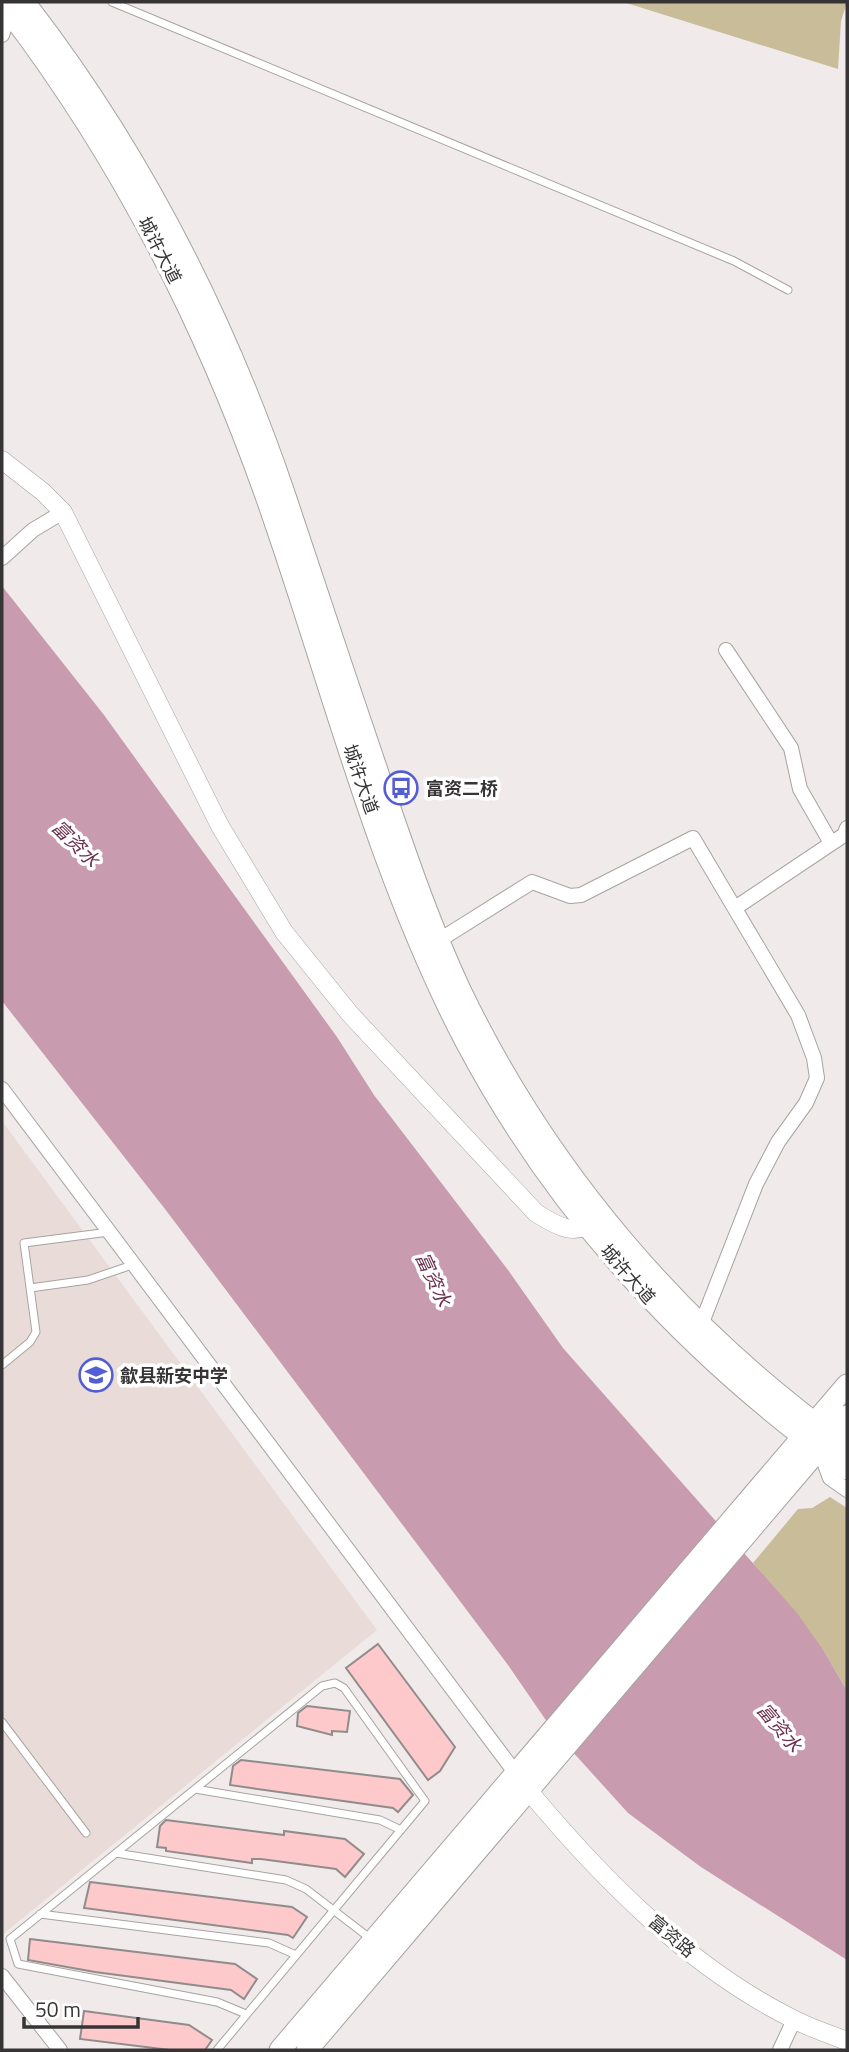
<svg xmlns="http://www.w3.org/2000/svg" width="849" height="2052" font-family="'Titillium Web','Noto Sans SC',sans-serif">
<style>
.built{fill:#e9dcd8}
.green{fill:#c8bc99}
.water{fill:#c99baf}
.building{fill:#fec9cb;stroke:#918c8c;stroke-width:2}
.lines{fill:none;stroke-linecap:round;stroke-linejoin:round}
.service-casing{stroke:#a7a3a1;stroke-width:9}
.minor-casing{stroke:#a7a3a1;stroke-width:16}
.tertiary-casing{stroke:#a7a3a1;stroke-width:19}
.secondary-casing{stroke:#a7a3a1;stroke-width:23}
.service{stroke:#fff;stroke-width:7}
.minor{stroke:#fff;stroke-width:14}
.tertiary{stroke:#fff;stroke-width:18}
.secondary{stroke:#fff;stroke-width:21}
.labels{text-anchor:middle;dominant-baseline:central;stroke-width:7;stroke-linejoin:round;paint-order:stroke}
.street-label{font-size:18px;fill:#363434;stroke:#fff}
.poi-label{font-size:18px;font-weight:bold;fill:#363434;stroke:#fff;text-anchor:start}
.water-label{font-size:19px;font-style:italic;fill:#6a304d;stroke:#fff}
</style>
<rect width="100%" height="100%" fill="#f0ebea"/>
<path class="built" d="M2,1121L377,1630L2,1935Z"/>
<path class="green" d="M623,2H847L841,21L838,69Z
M830,1497L847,1508V1691L824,1651L753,1563L798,1509L812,1508Z"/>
<path class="water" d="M2,586L104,715L337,1037L374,1095L508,1270L563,1348L797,1613L824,1651L847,1691V1960L701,1867L628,1813L552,1729L508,1665L165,1209L2,1001Z"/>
<path class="building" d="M378,1644L455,1747L440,1771L428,1780L346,1668Z
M307,1706L350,1711L347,1732L332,1731V1735L297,1726L298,1713Z
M241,1760L400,1779L413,1795L398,1812L393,1808L230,1785L233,1766Z
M166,1820L284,1835V1831L345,1839L364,1854L345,1877L336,1869L261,1859H252V1863L166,1851V1848L157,1847L160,1826Z
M90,1882L292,1907L307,1917L293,1938L288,1935L84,1908Z
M30,1939L235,1964L257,1979L244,1999L231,1990L95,1972L28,1960Z
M84,2011L189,2025L212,2040L205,2050H170L80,2039Z"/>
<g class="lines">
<defs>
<path id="service" d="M112,2L734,261L788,290
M30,1288L88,1280L135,1264
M2,1365L30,1342L36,1332L24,1243L109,1232
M2,1722L86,1833
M195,1789L380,1820L401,1830
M116,1853L286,1880L306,1889L371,1939
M40,1914L269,1943L296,1955
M217,2050L425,1801L344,1688L335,1683L322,1686L10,1939L18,1964L217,2002L246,2014"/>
<path id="minor" d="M2,35L10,12
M2,558L33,530L63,512
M726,650L791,748L800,789L831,843
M735,908L844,835L847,828
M438,941L532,882L570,896L581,895L693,838L798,1015L814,1058L817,1078L806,1103L778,1142L756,1184L701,1325
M2,1089L520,1779
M820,1451L830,1478L847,1490
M2,1976L60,2050
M780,2050L794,2020"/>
<path id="tertiary" d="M2,460L43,492L63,512L220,826L284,932L350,1014L536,1213C557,1226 575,1238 596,1220
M528,1790C602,1879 689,1967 793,2019C810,2028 829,2034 847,2041"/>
<path id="secondary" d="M2,2C118,152 203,318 266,496C330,677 376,869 465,1040C556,1213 689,1356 847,1469
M24,2C139,150 225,319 285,496C318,595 351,695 385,794C408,861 431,928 461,992C549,1174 683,1330 847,1447
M280,2050L847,1385
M307,2050L847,1416"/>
</defs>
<use href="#service" class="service-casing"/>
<use href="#minor" class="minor-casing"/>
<use href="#tertiary" class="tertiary-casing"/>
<use href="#secondary" class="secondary-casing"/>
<use href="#service" class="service"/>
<use href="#minor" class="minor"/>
<use href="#tertiary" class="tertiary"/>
<use href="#secondary" class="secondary"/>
</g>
<defs>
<symbol id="bus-ring" viewBox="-11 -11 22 22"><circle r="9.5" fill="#fff" stroke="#535dd4" stroke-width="1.5"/><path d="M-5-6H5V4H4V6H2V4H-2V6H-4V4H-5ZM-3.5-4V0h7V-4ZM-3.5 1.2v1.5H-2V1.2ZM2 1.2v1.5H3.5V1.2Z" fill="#535dd4"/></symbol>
<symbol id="school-ring" viewBox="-11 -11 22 22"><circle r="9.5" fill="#fff" stroke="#535dd4" stroke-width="1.5"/><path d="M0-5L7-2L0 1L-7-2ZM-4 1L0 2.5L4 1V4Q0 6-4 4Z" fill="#535dd4"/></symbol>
</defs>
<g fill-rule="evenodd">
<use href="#bus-ring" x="382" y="769" width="38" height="38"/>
<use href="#school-ring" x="77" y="1356" width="38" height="38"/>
</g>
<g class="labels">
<g class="street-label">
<text transform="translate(160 250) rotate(63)">城许大道</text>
<text transform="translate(361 779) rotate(71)">城许大道</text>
<text transform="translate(628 1274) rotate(49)">城许大道</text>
<text transform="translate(672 1936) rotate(40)">富资路</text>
</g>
<g class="poi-label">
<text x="426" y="788">富资二桥</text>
<text x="120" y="1375">歙县新安中学</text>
</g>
<g class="water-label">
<text transform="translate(76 843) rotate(45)">富资水</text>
<text transform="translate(434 1279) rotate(65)">富资水</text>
<text transform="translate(780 1727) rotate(50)">富资水</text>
</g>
</g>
<rect width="849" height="2052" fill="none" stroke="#363434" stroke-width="7"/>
<path d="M24 2017v10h114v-10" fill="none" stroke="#363434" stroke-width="3.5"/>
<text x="35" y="2017" font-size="21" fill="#363434" stroke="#ffffff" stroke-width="5" paint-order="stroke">50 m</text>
</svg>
